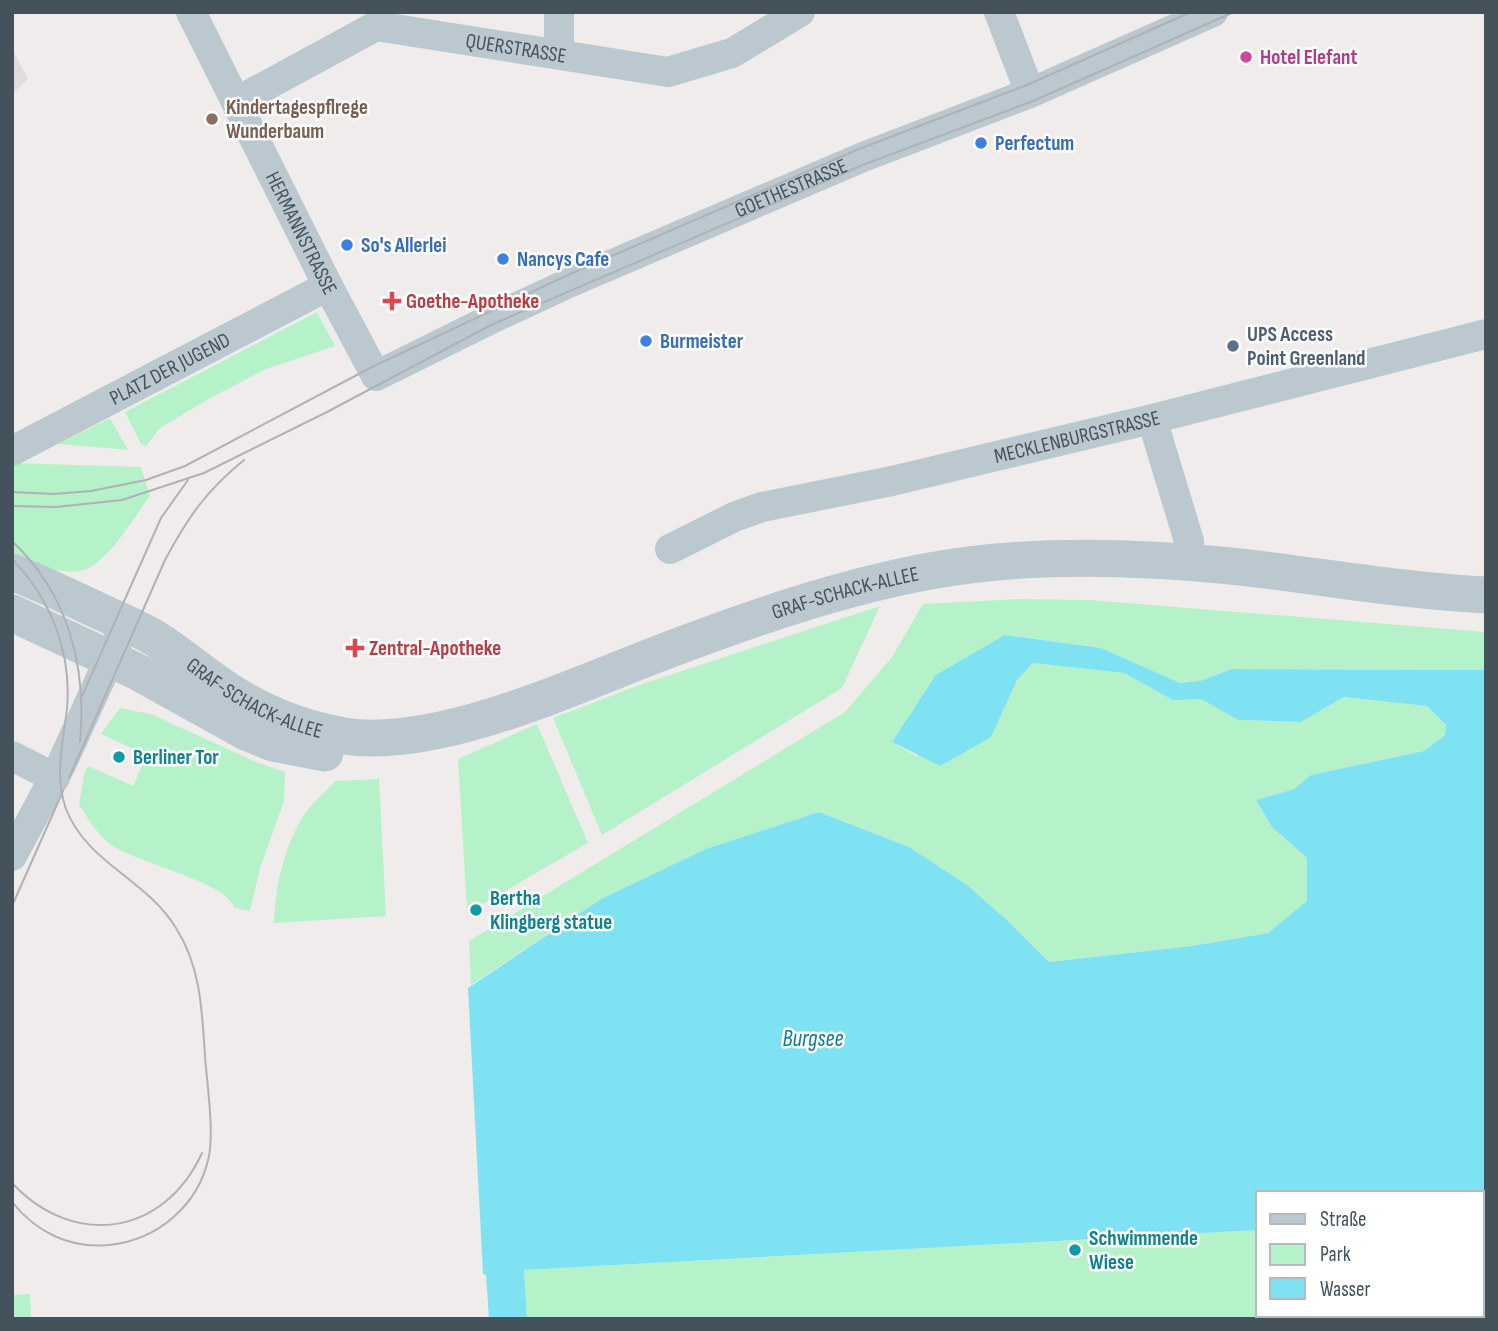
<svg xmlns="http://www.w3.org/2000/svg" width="1498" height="1331" font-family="'Sofia Sans Condensed',sans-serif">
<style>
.education{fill:#e1ddde}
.green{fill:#b6f2c9}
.water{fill:#7fe2f3}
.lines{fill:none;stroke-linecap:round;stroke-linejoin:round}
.minor{stroke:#bbc8d0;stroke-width:30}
.tertiary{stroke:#bbc8d0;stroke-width:37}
.tram{stroke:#aeb2b8;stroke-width:2}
.hotel-dot{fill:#d1479c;stroke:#fff;stroke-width:2.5}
.education-dot{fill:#8d6e63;stroke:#fff;stroke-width:2.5}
.shop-dot{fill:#3f7fe0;stroke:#fff;stroke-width:2.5}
.health-dot{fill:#e0444e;stroke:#fff;stroke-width:2.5}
.service-dot{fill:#5c6f8a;stroke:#fff;stroke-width:2.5}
.culture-dot{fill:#0f9aa8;stroke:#fff;stroke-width:2.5}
.labels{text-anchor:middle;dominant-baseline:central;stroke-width:5;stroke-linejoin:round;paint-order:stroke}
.street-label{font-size:21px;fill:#43525b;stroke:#fff}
.hotel-label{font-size:21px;font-weight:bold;fill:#b23c85;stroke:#fff;text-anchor:start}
.education-label{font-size:21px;font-weight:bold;fill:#785e54;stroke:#fff;text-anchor:start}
.shop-label{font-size:21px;font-weight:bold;fill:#366cbe;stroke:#fff;text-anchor:start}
.health-label{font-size:21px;font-weight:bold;fill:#be3a42;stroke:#fff;text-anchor:start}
.service-label{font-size:21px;font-weight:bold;fill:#4e5e75;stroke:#fff;text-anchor:start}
.culture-label{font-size:21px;font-weight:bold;fill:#0d838f;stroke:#fff;text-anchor:start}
.water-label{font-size:23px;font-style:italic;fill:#037d92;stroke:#fff}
</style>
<rect width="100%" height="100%" fill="#f0ecec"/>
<path class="education" d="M12,48L28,79L12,94Z"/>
<path class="green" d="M317,312L335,346L266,369L212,397L160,428L146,446L141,444L125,412Z
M110,418L128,450L58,444Z
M12,463L141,467L150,496C135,516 106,566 81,571C63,575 30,563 12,557Z
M1018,599L1089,600L1486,632V670L1233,669L1200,681L1180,683L1101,648L1005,635L892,742L916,756L991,736L1017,680L1033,663L1124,673L1173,699H1201L1238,720L1301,722L1344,697L1427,706L1446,725L1445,735L1424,751L1311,775L1294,789L1256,800L1272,827L1307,858V901L1268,933L1192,946L1049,962L1009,922L967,885L909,847L819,812L707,849L601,899L471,985L469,941L845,712L892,657L923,604Z
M880,606L842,688L602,835L553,718L642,684Z
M120,708L151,714L256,762L285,772L284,801L260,868L250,911L235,908C224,880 135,863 110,844C97,834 88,818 79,805L84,774L88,766L133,786L147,755L101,734Z
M537,724L588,843L474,909L467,908L458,759Z
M379,779L386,916L274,923C275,888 284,848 302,818C310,804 325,793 335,781Z
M1482,1218H1486V1319H527L524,1270L1258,1230V1315H1482Z
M30,1294L31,1319H12V1295Z"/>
<path class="water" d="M1005,635L1101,648L1180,683L1200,681L1232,669L1486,670V1218H1482V1193H1258V1230L524,1270L527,1319H489L486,1275L483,1274L468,988L601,899L706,849L819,812L909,847L967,885L1009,922L1049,962L1192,946L1268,933L1307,901V858L1272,827L1256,800L1294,789L1311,775L1424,751L1445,735L1446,725L1427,706L1344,697L1301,722L1238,720L1201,699L1173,700L1124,673L1033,663L1017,680L991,737L940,766L892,742L936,675Z"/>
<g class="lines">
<g class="minor">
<path id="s1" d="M191,12L328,286L376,376L489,320L571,282L863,157L1030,93L1213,12"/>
<path d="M559,12V54"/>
<path d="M999,12L1030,93"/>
<path id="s2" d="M236,102L376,26L668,72L732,53L800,12"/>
<path d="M1152,419L1189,541L1190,563"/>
<path id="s3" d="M12,451L328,286"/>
<path id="s4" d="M670,549L734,517L762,507L892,481L1152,419L1486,334"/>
<path d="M12,756L55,778"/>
<path d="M12,856L62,763L118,640"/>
</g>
<g class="tertiary">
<path id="s5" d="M12,572C41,583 69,597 97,610C116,619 135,627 153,637C179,653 203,674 229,691C263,713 303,729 344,736C437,751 576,685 663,652C750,619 838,588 930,571C1028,553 1132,556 1231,566C1316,575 1401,591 1486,595"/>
<path d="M12,613L138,672L246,732L273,743L325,753"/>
</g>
<path class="tram" d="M12,492L54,494L91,491L146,480L185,466L372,367L568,275L859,149L1027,85L1191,12
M12,506L56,507L122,500L204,473L327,412L491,325L865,164L1033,101L1234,12
M12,541C68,594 87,666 80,741
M12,559C51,599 72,653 67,709C63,743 54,775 66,809C87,863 146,879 176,928C201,967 202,1011 205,1056C207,1084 214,1129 209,1156C199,1205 158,1240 109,1245C70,1249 36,1232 12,1202
M82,696L161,518L188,480
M69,778L165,560C188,517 206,491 244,460
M12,906L63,791
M12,1183C74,1249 164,1236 202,1153"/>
</g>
<circle class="hotel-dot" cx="1246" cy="57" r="7"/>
<circle class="education-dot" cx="212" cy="119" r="7"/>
<g class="shop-dot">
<circle cx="981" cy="143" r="7"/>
<circle cx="347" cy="245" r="7"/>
<circle cx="503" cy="259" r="7"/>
<circle cx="646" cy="341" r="7"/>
</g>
<g class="health-dot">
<path d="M388.5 290.5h7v7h7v7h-7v7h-7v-7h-7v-7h7z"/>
<path d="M351.5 637.5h7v7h7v7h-7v7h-7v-7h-7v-7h7z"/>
</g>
<circle class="service-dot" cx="1233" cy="346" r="7"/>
<g class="culture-dot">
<circle cx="119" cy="757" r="7"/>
<circle cx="476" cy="910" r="7"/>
<circle cx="1075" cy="1250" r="7"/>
</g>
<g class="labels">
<g class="street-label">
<text stroke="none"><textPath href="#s2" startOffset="301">QUERSTRASSE</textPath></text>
<text stroke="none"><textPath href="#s1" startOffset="864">GOETHESTRASSE</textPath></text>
<text stroke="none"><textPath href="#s1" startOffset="247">HERMANNSTRASSE</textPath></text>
<text stroke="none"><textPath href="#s3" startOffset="178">PLATZ DER JUGEND</textPath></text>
<text stroke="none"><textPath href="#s4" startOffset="424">MECKLENBURGSTRASSE</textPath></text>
<text stroke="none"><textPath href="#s5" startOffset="898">GRAF-SCHACK-ALLEE</textPath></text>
<text stroke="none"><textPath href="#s5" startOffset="275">GRAF-SCHACK-ALLEE</textPath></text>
</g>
<g class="hotel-label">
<text x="1260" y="57">Hotel Elefant</text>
</g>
<g class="education-label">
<text x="226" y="107">Kindertagespflrege<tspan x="226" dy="24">Wunderbaum</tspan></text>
</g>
<g class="shop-label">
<text x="995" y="143">Perfectum</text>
<text x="361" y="245">So's Allerlei</text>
<text x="517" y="259">Nancys Cafe</text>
<text x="660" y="341">Burmeister</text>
</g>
<g class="health-label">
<text x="406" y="301">Goethe-Apotheke</text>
<text x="369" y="648">Zentral-Apotheke</text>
</g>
<g class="service-label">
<text x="1247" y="334">UPS Access<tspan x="1247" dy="24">Point Greenland</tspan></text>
</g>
<g class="culture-label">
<text x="133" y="757">Berliner Tor</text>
<text x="490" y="898">Bertha<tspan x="490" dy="24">Klingberg statue</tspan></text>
<text x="1089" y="1238">Schwimmende<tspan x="1089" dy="24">Wiese</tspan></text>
</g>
<g class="water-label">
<text x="813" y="1039">Burgsee</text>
</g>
</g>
<rect width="1498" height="1331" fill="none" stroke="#43525b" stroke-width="28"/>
<rect x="1256" y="1191" width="228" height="126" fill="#ffffff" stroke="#b4babd" stroke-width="2"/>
<rect x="1270" y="1214" width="35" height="10" fill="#bbc8d0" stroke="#b4babd" stroke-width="2"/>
<text x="1320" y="1226" font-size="21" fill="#43525b">Straße</text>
<rect x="1270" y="1244" width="35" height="21" fill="#b6f2c9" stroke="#b4babd" stroke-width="2"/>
<text x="1320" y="1261" font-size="21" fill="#43525b">Park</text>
<rect x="1270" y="1278" width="35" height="21" fill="#7fe2f3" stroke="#b4babd" stroke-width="2"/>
<text x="1320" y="1296" font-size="21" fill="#43525b">Wasser</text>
</svg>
